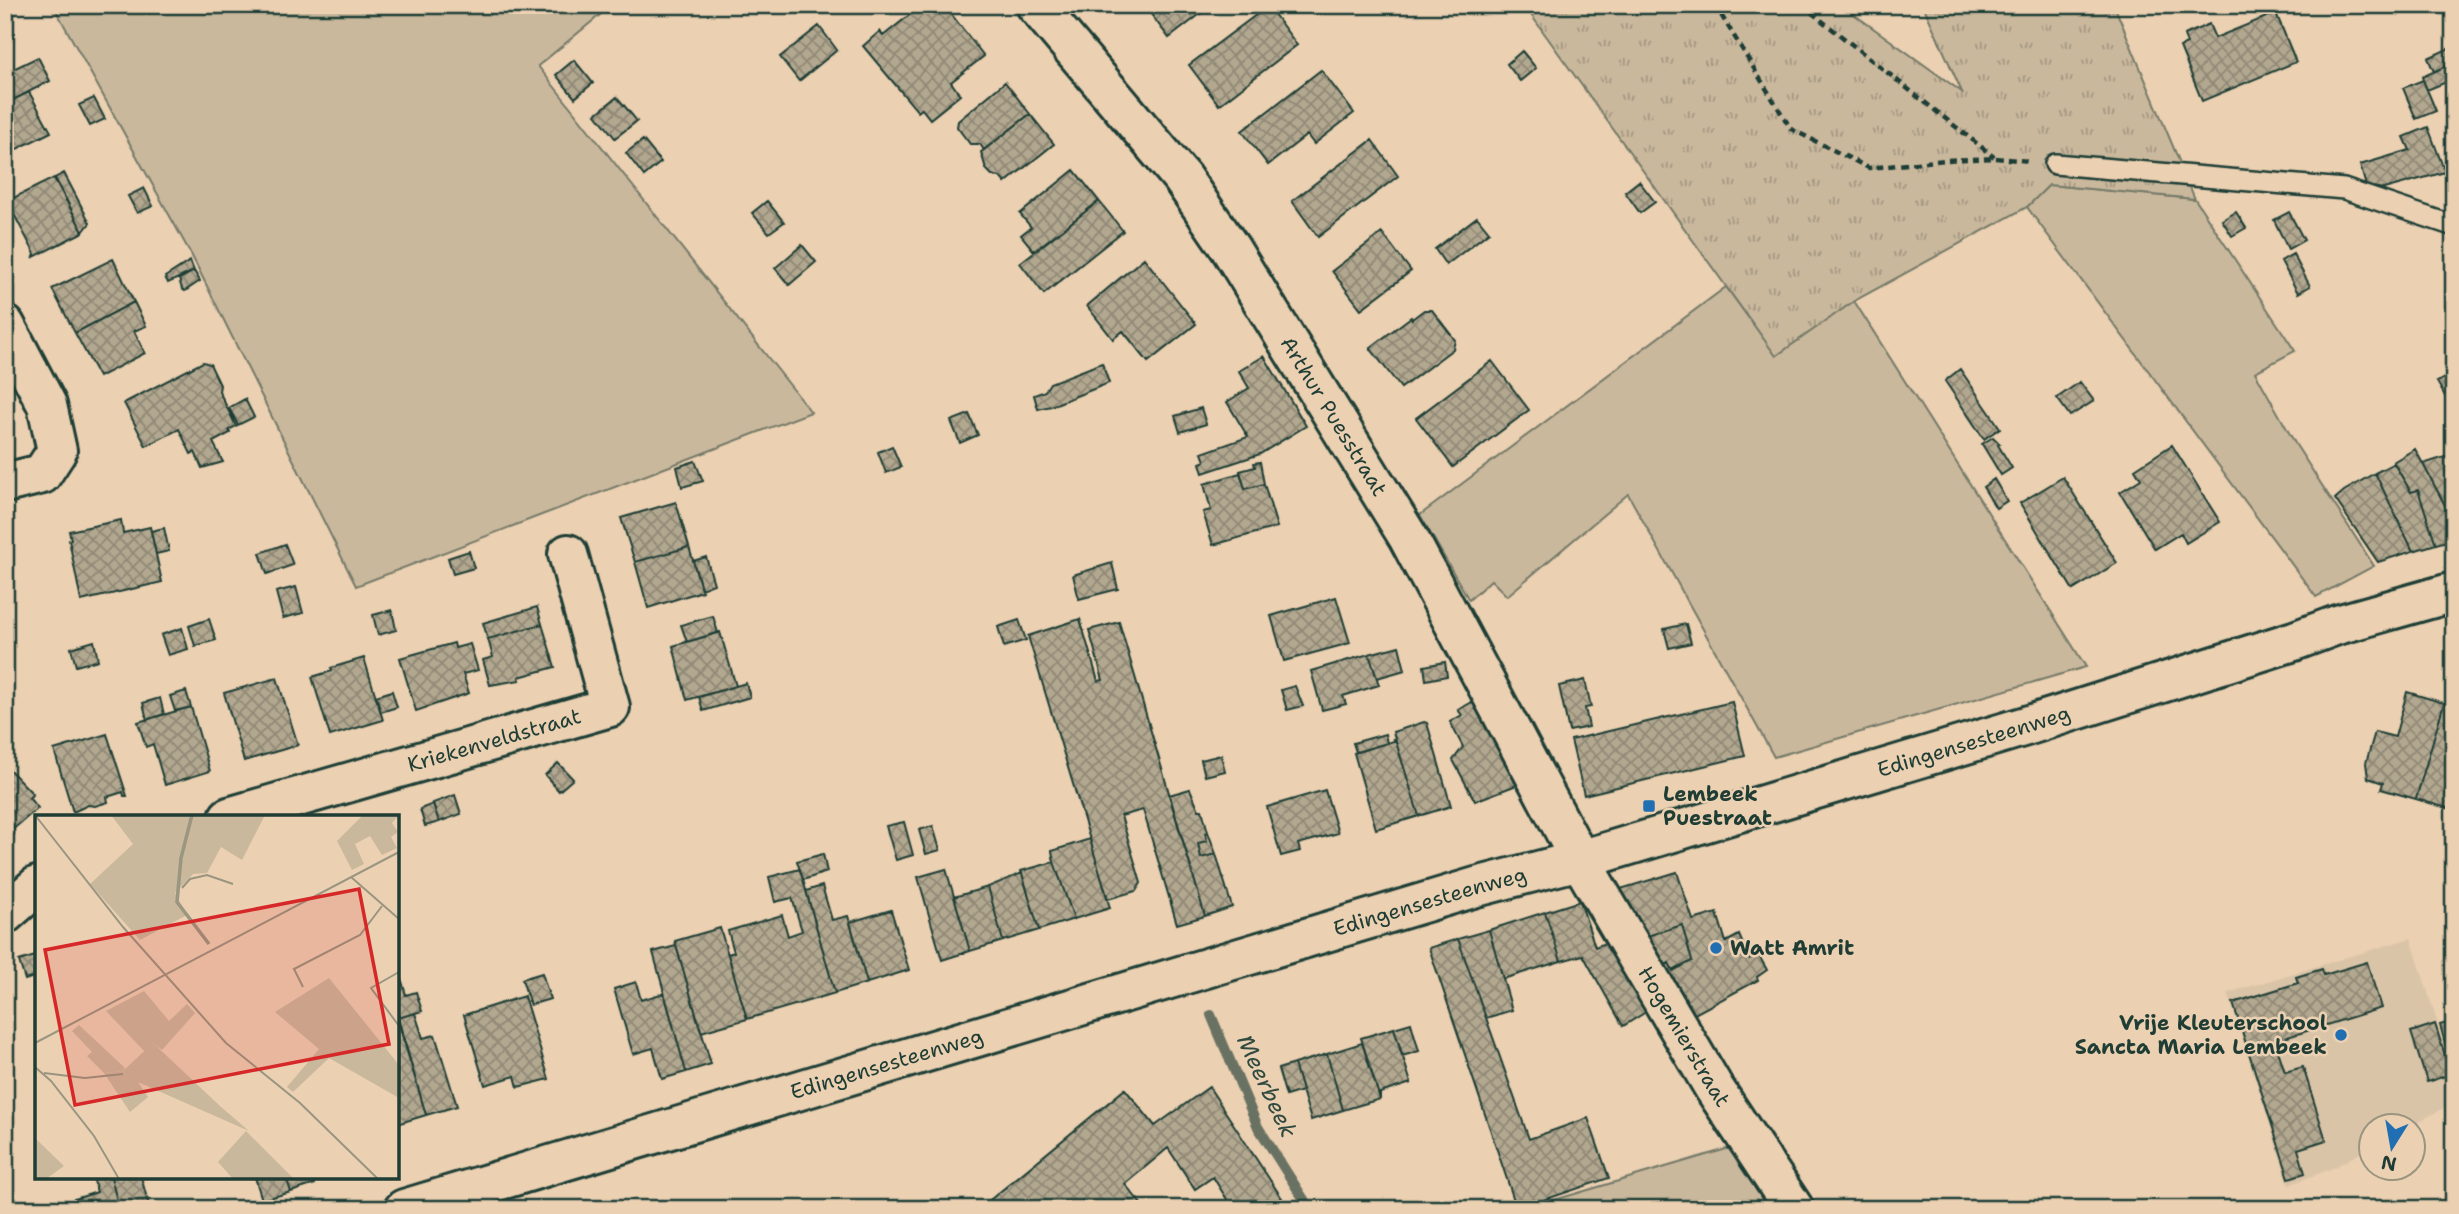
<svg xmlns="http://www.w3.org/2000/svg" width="2459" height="1214" font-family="'Shantell Sans',sans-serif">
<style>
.built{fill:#dac4a8}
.green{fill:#cab89d;stroke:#747a68;stroke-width:2}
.park{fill:url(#park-tufts);stroke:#747a68;stroke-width:2}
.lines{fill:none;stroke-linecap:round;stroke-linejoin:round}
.stream{stroke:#697262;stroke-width:10}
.building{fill:url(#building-cross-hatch);stroke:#1f3d34;stroke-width:2}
.lane-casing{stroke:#1f3d34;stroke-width:24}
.street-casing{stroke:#1f3d34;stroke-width:44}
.secondary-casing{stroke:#1f3d34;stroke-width:44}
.primary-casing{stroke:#1f3d34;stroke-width:44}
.path{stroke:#1f3d34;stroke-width:4.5;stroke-dasharray:7 5;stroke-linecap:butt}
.lane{stroke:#ebd0b2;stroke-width:19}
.street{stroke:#ebd0b2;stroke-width:38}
.secondary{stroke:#ebd0b2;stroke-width:38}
.primary{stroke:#ebd0b2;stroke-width:38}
.poi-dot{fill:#1f6fb2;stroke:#ebd0b2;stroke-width:2.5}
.labels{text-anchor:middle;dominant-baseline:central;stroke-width:5;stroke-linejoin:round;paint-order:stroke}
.street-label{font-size:21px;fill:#1f3d34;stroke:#ebd0b2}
.poi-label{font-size:21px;font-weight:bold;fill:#1f3d34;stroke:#ebd0b2;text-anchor:start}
.water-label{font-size:23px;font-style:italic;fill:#314a3f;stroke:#ebd0b2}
.inset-river{fill:none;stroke:#9a9680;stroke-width:3.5}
.inset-road{fill:none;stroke:#999580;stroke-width:2}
.view{fill:#d62828;fill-opacity:0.15;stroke:#d62828;stroke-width:3.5}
.inset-edge{fill:none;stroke:#1f3d34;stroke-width:3.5}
</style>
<defs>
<pattern id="park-tufts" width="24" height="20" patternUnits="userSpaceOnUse" patternTransform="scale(1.75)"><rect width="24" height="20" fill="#cab89d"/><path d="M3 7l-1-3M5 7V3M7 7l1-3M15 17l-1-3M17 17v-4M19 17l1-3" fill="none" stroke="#a39781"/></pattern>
<pattern id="building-cross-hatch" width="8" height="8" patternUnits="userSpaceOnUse" patternTransform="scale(1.75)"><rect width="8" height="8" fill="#b2a78f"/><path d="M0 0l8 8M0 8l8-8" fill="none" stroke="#908976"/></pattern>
</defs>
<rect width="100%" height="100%" fill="#ebd0b2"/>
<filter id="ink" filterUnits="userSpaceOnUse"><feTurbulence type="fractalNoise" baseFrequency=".0143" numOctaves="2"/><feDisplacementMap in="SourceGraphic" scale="14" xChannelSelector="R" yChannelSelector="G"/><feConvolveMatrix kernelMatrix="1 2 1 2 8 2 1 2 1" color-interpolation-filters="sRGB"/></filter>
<g filter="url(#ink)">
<path class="built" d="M2411,938L2454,1076V1103L2410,1126H2372L2371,1147L2333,1168L2289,1185L2228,993Z"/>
<path class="green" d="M53,5H612L538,66L811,412L356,586L192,256Z
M2049,185L2195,199L2295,351L2255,372L2296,445L2374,566L2316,597L2027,207Z
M1726,287L1776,355L1854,301L2086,667L1774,757L1628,494L1507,596L1491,580L1469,600L1420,515Z
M1730,1148L1774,1209H1524Z"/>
<path class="park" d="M1524,5H1841L1962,92L1923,5H2114L2195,199L2049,185L2027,207L1854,301L1776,356Z"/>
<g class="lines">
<path class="stream" d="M1211,1015L1258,1127L1310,1209"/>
</g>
<path class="building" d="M922,5H944L984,56L951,82L960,95L930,119L922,109L918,112L863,46L880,31L883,36Z
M1144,5H1212L1169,38Z
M1268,6L1297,45L1219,105L1189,65Z
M2276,13L2296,62L2202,101L2180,47L2187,44L2184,35L2209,24L2215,38Z
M819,26L837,50L799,81L780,57Z
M2454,46V78L2448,65L2434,72L2428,58Z
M1522,51L1536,68L1520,81L1507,64Z
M38,57L50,81L11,101L5,90V73Z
M574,60L593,83L575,98L556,75Z
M2448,65L2454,79L2427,90L2422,77Z
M1321,70L1354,113L1314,144L1307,135L1268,165L1242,131Z
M2423,80L2436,111L2416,119L2403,88Z
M1005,82L1030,114L984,150L980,144H970L957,127L958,121Z
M29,92L51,132L5,155V104Z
M617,97L637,121L615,138L596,114Z
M94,98L105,119L90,126L79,105Z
M1030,114L1054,144L1005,183L1000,177L992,175L986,169L981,152Z
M2428,127L2445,172L2384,189L2366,186L2360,165L2410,150L2404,137Z
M643,140L661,162L644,176L626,153Z
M1372,140L1398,176L1318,237L1292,201Z
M1074,170L1099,201L1034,251L1021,235L1031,227L1020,214Z
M64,173L90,223L83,232L55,178Z
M54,178L83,232L34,257L35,254L8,203L5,202Z
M1639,181L1655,202L1640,213L1625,192Z
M144,188L153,206L137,213L128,196Z
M767,201L784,222L769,233L752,213Z
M1099,201L1123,231L1044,294L1020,263Z
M2236,212L2246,228L2232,236L2222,220Z
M2289,212L2304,240L2288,249L2274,220Z
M1477,217L1489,232L1446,265L1435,249Z
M1382,233L1411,271L1361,309L1332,271Z
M802,245L816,262L789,285L775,268Z
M2293,254L2310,286L2298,293L2281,261Z
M1144,258L1196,324L1148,362L1123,331L1113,339L1087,306Z
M113,259L134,302L75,333L52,289Z
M190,261L194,271L168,283L165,277Z
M194,271L200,281L185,291L182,289L179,279Z
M134,302L146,326L134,331L145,353L99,377L75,333Z
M1424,310H1432L1455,340L1453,349L1401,388L1370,348L1411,317L1412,319Z
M1264,356L1306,426L1260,454L1203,473L1200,463L1205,461L1202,453L1248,437L1227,402L1249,388L1239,371Z
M1492,361L1529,410L1453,467L1416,418Z
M203,362L210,364L220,385L219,391L236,426L229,430L230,433L213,442L223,462L202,468L195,452L191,454L179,429L146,446L124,403Z
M1102,363L1109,383L1051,406L1038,409L1034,395L1045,391L1050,383Z
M1960,369L2000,428L1984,439L1945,381Z
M2454,373V412L2437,382Z
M2080,382L2094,401L2070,416L2057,398Z
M245,399L254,417L238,425L229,408Z
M1201,408L1206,424L1180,432L1175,416Z
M969,414L978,435L960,443L951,421Z
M1993,437L2000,444L1998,445L2012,468L2001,475L1982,444Z
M2172,445L2220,522L2186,543L2181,533L2155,549L2120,492L2141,479L2135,469Z
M892,446L901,467L886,473L878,452Z
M2415,449L2454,522V539L2436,544L2418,490L2411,492L2393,462Z
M2454,454V522L2423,464Z
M695,461L703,481L682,487L677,467Z
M1260,462L1264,484L1245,489L1240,471L1255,467L1254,463Z
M2394,463L2411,492L2418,490L2436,544L2413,551L2375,473Z
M1240,473L1245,489L1264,484L1277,527L1213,545L1203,512L1211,510L1204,484Z
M2375,473L2413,551L2378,562L2335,499L2344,491Z
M2063,477L2117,563L2073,590L2020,503Z
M1994,479L2007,501L1996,508L1983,487Z
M676,502L689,547L635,562L621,518Z
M121,520L123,533L150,527L162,582L81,601L69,540L71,539L69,531Z
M164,528L169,551L156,554L151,531Z
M285,544L293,565L267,574L260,553Z
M689,547L702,591L648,608L635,562Z
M469,551L474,568L453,574L448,558Z
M706,557L714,584L701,589L693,561Z
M1112,563L1118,589L1079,599L1073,575Z
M296,587L303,613L283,618L276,592Z
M1336,597L1350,643L1284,661L1271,616Z
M537,607L542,624L488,639L483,623Z
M392,610L396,630L378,635L373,615Z
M713,616L718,633L687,642L681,625Z
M209,619L216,640L195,646L189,626Z
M1080,619L1098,681L1103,680L1089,630L1119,622L1205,916L1177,924L1143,810L1121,816L1141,883L1136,891L1108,899L1028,636Z
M1019,620L1026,640L1004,647L998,627Z
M542,624L555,667L519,677L520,680L490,685L483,660L493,657L488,639Z
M1686,624L1691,643L1669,648L1664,629Z
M182,628L188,649L168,655L161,635Z
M720,632L736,686L687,700L673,646Z
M94,641L98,660L76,666L71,648Z
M454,643L455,648L470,644L478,670L463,674L469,693L416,711L400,658Z
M1399,646L1405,670L1377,678L1369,654Z
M1369,654L1379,685L1343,696L1346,704L1322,710L1311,671Z
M364,658L383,720L330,736L312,677L332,671L331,668Z
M1445,662L1447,676L1426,680L1424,666Z
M277,678L298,745L244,761L224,693Z
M1585,680L1591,707L1585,708L1589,727L1569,731L1559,686Z
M746,683L750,697L703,711L699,697Z
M1295,686L1303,706L1287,710L1281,690Z
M186,691L191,707L175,711L170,696Z
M392,691L397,707L381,712L376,696Z
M2407,692L2444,703L2416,799L2381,789L2383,783L2368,778L2366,763L2375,732L2395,737Z
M160,698L164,714L147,720L143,703Z
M1474,701L1522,783L1475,801L1453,760L1463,747L1450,722L1462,715L1458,710Z
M1732,702L1745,756L1584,795L1571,740Z
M2444,703L2454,706V772L2451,785L2454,810L2416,799Z
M191,707L210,771L165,785L153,744L146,747L138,722Z
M1424,722L1427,723L1451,806L1419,816L1393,732Z
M107,734L127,796H124L123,792L107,797L108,802L95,806L88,805L73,812L54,750Z
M1385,734L1387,743L1356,752L1353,743Z
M1393,739H1395L1419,816L1376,829L1354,753L1394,741Z
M1221,755L1225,771L1205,776L1201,760Z
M558,763L573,779L559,791L545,775Z
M6,766L33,794L29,798L38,808L11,831L14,834L5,838Z
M1190,789L1199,810H1202L1208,832L1205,833L1207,841L1198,843L1201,858L1216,854L1232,907L1205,916L1169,795Z
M1325,790L1338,833L1298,844L1300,851L1281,856L1267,807Z
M455,795L461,814L439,822L433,803Z
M433,804L439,822L425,826L420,809Z
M904,822L913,855L896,860L886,826Z
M933,826L940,850L926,854L919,830Z
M1208,832L1216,854L1201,858L1198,843L1207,841L1205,833Z
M1090,839L1110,908L1074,919L1054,862L1052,851Z
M823,854L827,872L803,880L797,861Z
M1054,862L1074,919L1039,930L1021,871Z
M800,869L835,993L747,1019L728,954L734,952L728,931L782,915L788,936L802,931L792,898L775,902L769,877Z
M946,869L970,951L942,960L918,877Z
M1677,872L1693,920L1717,913L1726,942L1739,935L1749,959L1758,954L1767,970L1757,977L1758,980L1691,1016L1662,967L1669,963L1673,971L1692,961L1682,925L1644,937L1617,890Z
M1022,873L1039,930L1003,941L988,887Z
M822,886L832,920L848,916L867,983L835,993L806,891Z
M988,887L1003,941L970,951L954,897Z
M1580,901L1595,947L1605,943L1646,1012L1623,1026L1583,955L1561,961L1545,912Z
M891,910L909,970L867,983L850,922Z
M1545,912L1561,961L1503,979L1489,930Z
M1682,925L1692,961L1673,971L1669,963L1662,967L1644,937Z
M720,928L747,1019L701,1032L675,941Z
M1489,930L1512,1010L1486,1018L1458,939Z
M1458,939L1529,1139L1588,1118L1609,1178L1517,1209L1429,948Z
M676,946L711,1064L686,1072L653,952Z
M35,956L37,976L25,980L19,961Z
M2367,962L2381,1008L2275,1041L2285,1072L2303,1067L2326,1140L2298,1149L2305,1173L2289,1178L2233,1003L2298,983L2296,977L2322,969L2324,975Z
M399,971L406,995L416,992L422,1011L398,1018L397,972Z
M542,973L550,999L530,1005L522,979Z
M636,982L641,1000L664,993L686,1072L662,1079L653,1048L633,1054L614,989Z
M524,996L549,1079L518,1087L515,1076L485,1085L464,1015Z
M415,1013L423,1038L435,1035L457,1106L426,1115L398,1018Z
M397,1018L426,1115L397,1124Z
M2454,1021V1048L2447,1050L2440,1025Z
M1411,1023L1419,1051L1402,1056L1394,1028Z
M2435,1024L2451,1074L2427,1082L2411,1032Z
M1394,1028L1411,1083L1380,1093V1099L1361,1038Z
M1362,1043L1380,1099L1343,1110L1327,1054Z
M1327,1054L1343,1110L1311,1120L1294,1064Z
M1294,1064L1302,1091L1286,1096L1278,1069Z
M1209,1087L1289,1209H1233L1213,1177L1195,1189L1168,1148L1125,1184L1145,1209H979L1125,1089L1155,1126Z
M93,1177H111L119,1209H43L97,1192Z
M111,1177H141L150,1209H119Z
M255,1177H286L291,1192L262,1200Z
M286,1177H313L315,1184L291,1192Z"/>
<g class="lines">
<defs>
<path id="lane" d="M2055,164L2344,189L2454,226"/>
<g id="street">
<path d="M5,325L47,405L57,451L42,474L5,483"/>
<path id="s1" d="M229,817L610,707L568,554"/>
<path id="s2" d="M1580,860L1714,1088L1794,1209"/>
<path d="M5,914L37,886"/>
</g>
<g id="secondary">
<path id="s3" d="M1036,5L1182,178L1230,248L1408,537L1580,860"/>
</g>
<g id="primary">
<path id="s4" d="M404,1209L1476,887L1580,860L2026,726L2294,641L2337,625L2454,592"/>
</g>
</defs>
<use href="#lane" class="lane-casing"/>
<use href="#street" class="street-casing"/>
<use href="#secondary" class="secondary-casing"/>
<use href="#primary" class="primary-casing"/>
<path class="path" d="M1715,5L1791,129L1869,168L1945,160L1995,158L2030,161
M1802,5L1994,157"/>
<use href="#lane" class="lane"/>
<use href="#street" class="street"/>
<use href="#secondary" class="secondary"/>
<use href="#primary" class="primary"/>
</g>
</g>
<g class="poi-dot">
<rect x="1642" y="799" width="14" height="14" rx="3.5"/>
<circle cx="1716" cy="948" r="7"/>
<circle cx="2341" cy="1035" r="7"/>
</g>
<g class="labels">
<g class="street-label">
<text stroke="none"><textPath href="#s3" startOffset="509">Arthur Puesstraat</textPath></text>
<text stroke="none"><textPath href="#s1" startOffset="276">Kriekenveldstraat</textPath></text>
<text stroke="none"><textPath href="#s4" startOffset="1638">Edingensesteenweg</textPath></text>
<text stroke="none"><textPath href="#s4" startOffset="1071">Edingensesteenweg</textPath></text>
<text stroke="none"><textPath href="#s2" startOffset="205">Hogemierstraat</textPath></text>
<text stroke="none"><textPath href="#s4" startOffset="504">Edingensesteenweg</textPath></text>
</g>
<g class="poi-label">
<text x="1663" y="794">Lembeek<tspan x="1663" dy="24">Puestraat</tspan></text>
<text x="1730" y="948">Watt Amrit</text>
<text x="2327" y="1023" text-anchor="end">Vrije Kleuterschool<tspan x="2327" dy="24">Sancta Maria Lembeek</tspan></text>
</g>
<g class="water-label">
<text transform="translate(1267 1086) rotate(65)">Meerbeek</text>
</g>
</g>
<g transform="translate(35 815)">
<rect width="364" height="364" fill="#ebd0b2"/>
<path d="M76,0H230L207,45L186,32L172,58L158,59L140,78L152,100L105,125L55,69L98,29ZM328,0H364L357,8L363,17L356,22L362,33L347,40L335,21L320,29L329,49L317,55L302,26ZM294,163L364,250V283L294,243L258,277L252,272L284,234L240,197ZM109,176L134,206L152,189L160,198L127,235L118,228L110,237L71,196ZM44,210L90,253L88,256L69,258L52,241L57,237L37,216ZM211,316L259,364H198L183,347ZM0,323L29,351L11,364H0Z" fill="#cab89d"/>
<path d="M118,228L185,291L214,316L103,267L113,282L95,297L69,258L88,256Z" fill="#cab89d"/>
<path class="inset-river" d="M157,0L146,43L142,87L174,129"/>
<path class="inset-road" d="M0,0L88,112L191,228L265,288L343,364M316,62L364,104M147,73L155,64L172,60L198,69M364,157L336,173L364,211M268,172L259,154L325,120L347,91M0,228L364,37M0,252L16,266L59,321L84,364M9,258L50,263L88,259"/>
<path class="view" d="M324,74L354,229L40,290L10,135Z"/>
<rect width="364" height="364" class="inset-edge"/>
</g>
<rect width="2459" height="1214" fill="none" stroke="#ebd0b2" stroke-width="28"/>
<rect x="14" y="14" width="2431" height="1186" fill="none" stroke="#1f3d34" stroke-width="2.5" filter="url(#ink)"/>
<g transform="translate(2392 1147) rotate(191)"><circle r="33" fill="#ebd0b2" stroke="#999580" stroke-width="2"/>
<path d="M0-5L12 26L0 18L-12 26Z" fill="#1f6fb2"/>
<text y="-10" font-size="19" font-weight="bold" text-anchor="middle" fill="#1f3d34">N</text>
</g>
</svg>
